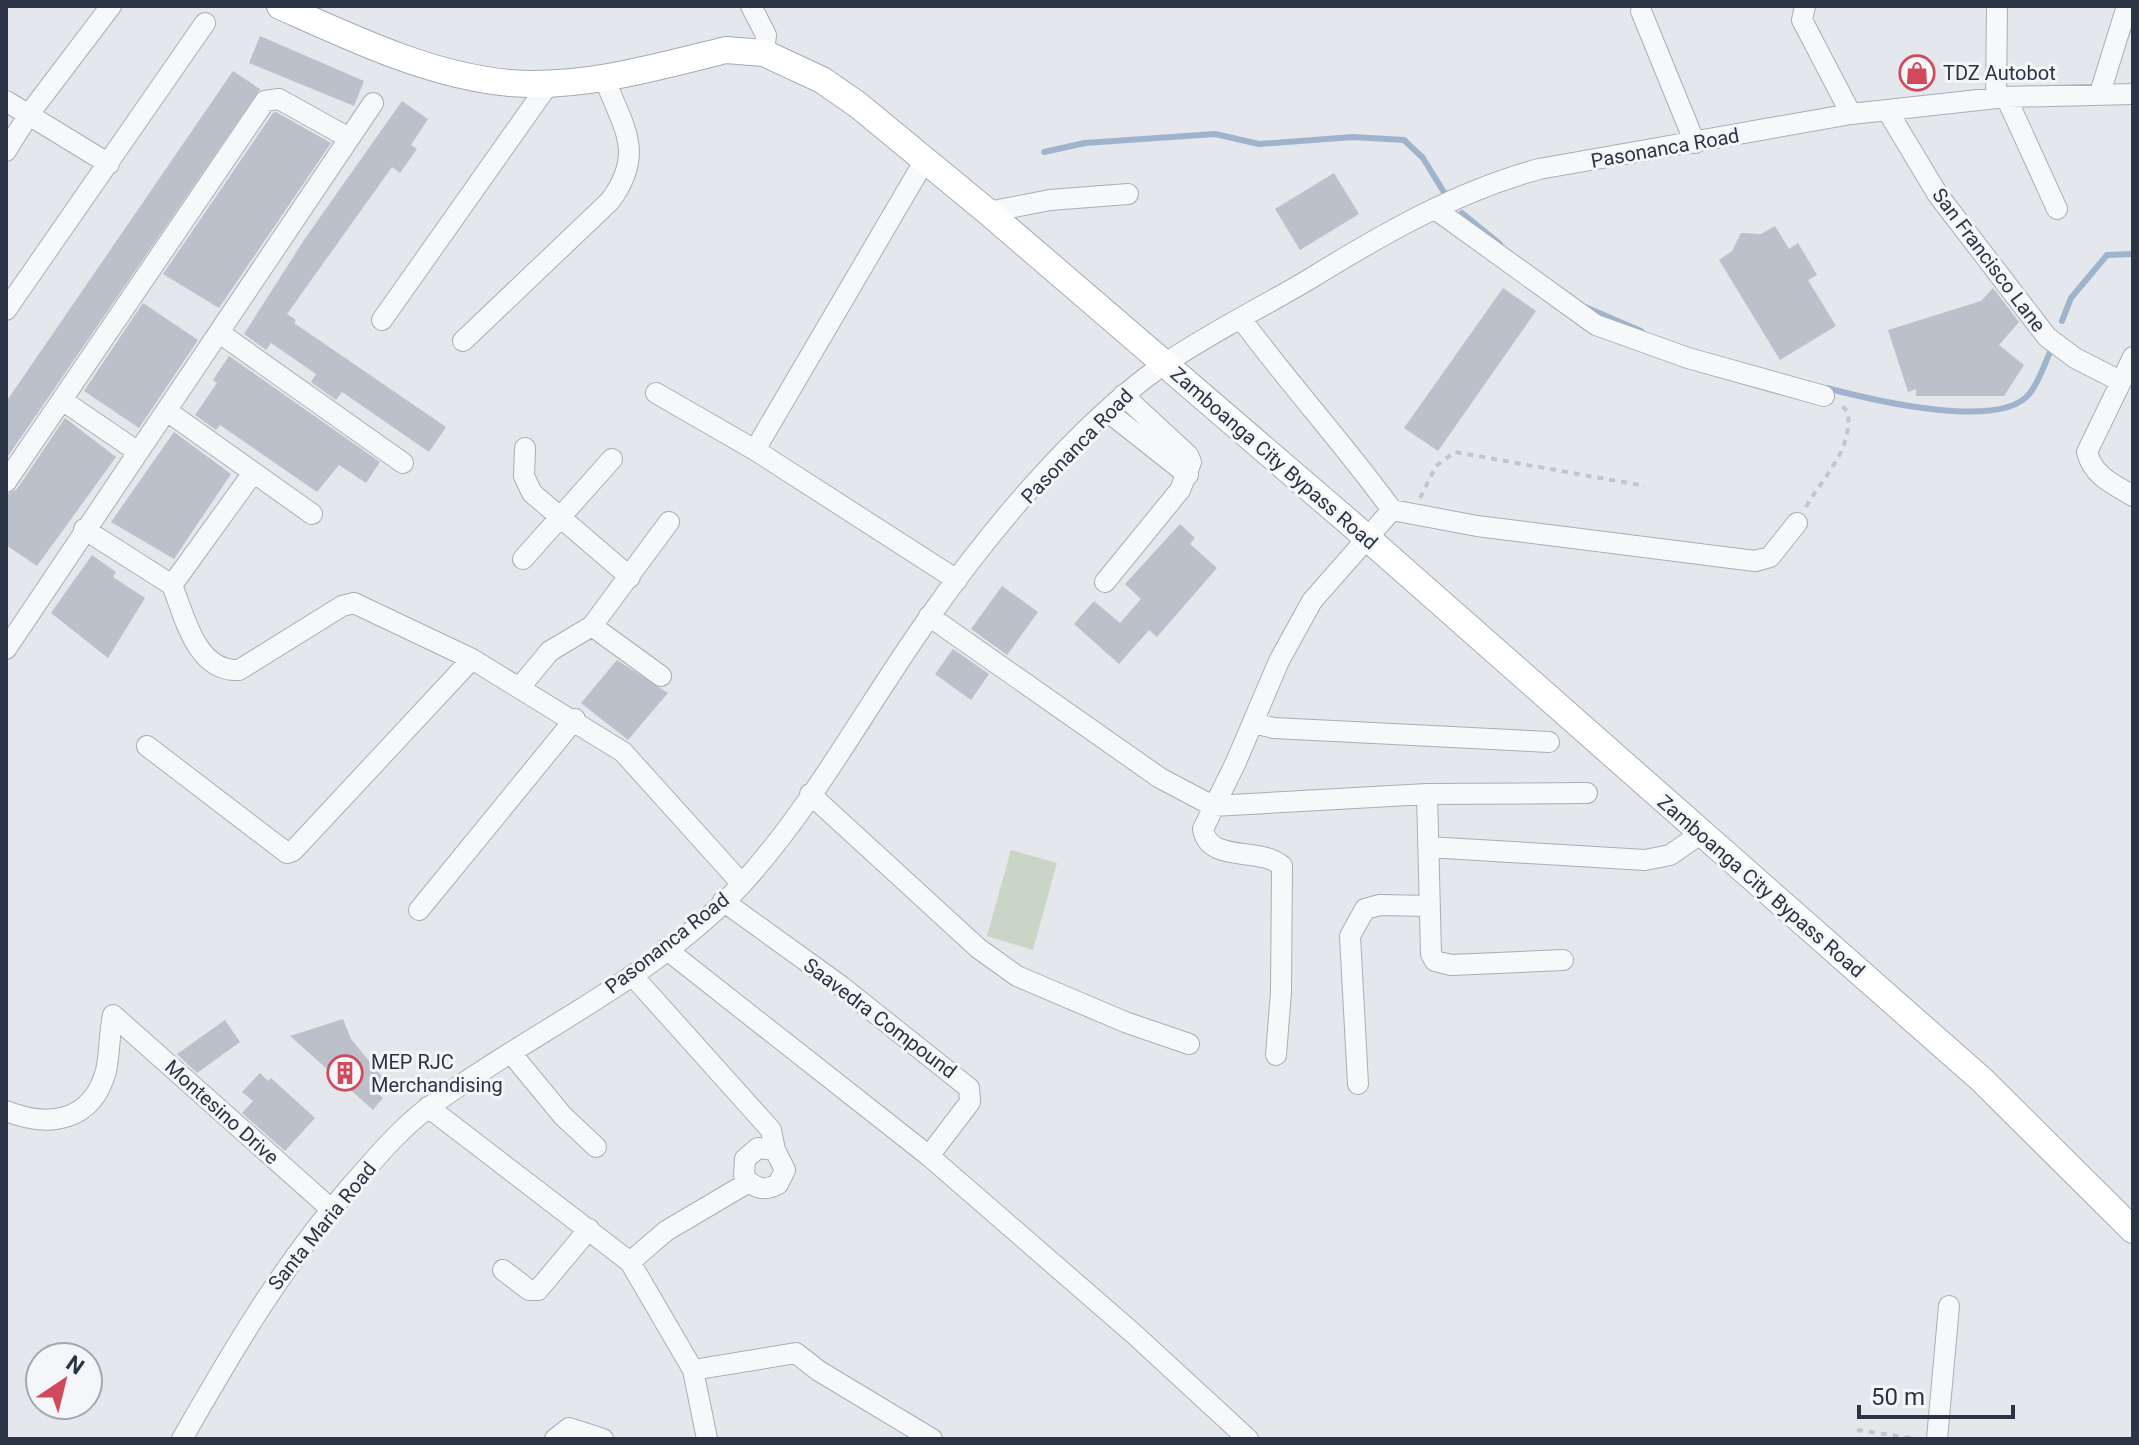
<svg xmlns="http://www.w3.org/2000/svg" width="2139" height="1445" font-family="Roboto,sans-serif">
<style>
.green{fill:#c9d6c5}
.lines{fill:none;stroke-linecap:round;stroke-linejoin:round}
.stream{stroke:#9fb4cc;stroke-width:6}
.building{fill:#bbc0ca}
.minor-casing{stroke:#a9aeb7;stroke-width:22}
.major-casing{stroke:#a3abb8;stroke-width:28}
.path{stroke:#c2c5cb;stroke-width:4;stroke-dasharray:6 6;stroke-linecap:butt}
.minor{stroke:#f7f8fa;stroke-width:20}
.major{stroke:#fff;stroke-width:26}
.labels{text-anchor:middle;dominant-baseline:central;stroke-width:6;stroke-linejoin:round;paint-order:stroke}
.poi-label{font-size:20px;fill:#2b3445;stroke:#f4f6f9;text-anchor:start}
.street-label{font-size:20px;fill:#2b3445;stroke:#f4f6f9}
</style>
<rect width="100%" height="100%" fill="#e4e7ec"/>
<path class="green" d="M1011,850L1057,863L1033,950L987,936Z"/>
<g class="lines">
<path class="stream" d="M1044,152L1085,143L1215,134L1259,144L1353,137L1404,140L1423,158L1445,194
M1462,213L1500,244
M1585,307L1641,331
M2062,321L2071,298L2107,255L2133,254
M1827,388C1868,399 2001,432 2030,393C2040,380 2045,362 2052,348"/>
</g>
<path class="building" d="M260,36L364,81L354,106L249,63Z
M233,71L260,89L6,459V402Z
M402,101L428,119L411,145L417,149L400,173L392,167L287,314L296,320L294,323L446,427L429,452L342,392L336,400L311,382L316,374L271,343L266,350L244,334L304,240Z
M276,112L331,143L219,308L163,274L273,113Z
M1334,173L1359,214L1300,250L1275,209Z
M1775,226L1789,249L1798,243L1817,275L1808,280L1836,326L1780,360L1719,260L1732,251L1741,233L1761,234Z
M1503,288L1536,311L1438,451L1404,428Z
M1993,288L2019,322L1999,345L2024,365L2004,396H1916V389L1908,392L1888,330L1981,301Z
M143,303L198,340L139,428L84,391Z
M229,356L380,462L366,483L339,465L317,492L220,425L216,430L195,415L217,383L213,380Z
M65,418L116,457L37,566L6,545V495L17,489Z
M174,432L231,474L174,559L111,522Z
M1180,524L1195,538L1190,544L1217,568L1157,637L1149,630L1119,664L1074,624L1094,601L1120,623L1141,599L1125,584Z
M92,555L116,572L113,577L145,598L108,658L51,613Z
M1002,586L1038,612L1007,655L971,629Z
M953,649L989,674L971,700L935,674Z
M617,660L668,693L628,740L581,703Z
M343,1019L351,1039L384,1079L374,1089L383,1098L373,1110L290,1036Z
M225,1020L240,1042L197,1073L177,1054Z
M260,1073L268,1081L271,1078L315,1118L285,1151L242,1113L253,1101L242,1092Z"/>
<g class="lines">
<defs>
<path id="minor" d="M751,6L766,35L764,53
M1805,6L1802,20L1851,114
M1641,11L1695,143
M2100,93L2127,6
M2006,97L2057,209
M1996,98L1997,6
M6,101L109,164
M1887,110L1938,195L2047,337L2075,358L2120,381
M6,151L29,114L111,6
M1435,209L1596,325L1688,358L1824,396
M988,212L1050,200L1128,194
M6,310L205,23
M382,320L550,82
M1242,320C1290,385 1344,444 1392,510L1477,526L1755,561L1770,557L1797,523
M221,334L403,463
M463,341L610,201C646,152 623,128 604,77
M2133,357L2087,452C2093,476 2113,484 2133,496
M656,393L755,450L957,580
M62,400L138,452
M167,411L312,514
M1107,411L1188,475
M525,448L524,476L532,493L630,577
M755,450L925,160
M6,482L265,101L279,99L349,138
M84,529L172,585L253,473
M523,559L612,459
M1105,582L1180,490L1191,462L1188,455L1123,395
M172,585C185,617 196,672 239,670L342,606L354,603L472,659L623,752L742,884
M929,616L1160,778L1213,806L1427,794L1587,793
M592,626L661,676
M6,649L373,103
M520,687L550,651L592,626L669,522
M1254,723L1274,728L1549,742
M147,746L287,853L293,851L472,659
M810,794L978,948L1017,976L1125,1022L1189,1044
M1427,794L1431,954L1435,961L1451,965L1563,960
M1428,847L1645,860L1670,855L1702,833
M723,901L841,986L969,1088L970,1102L929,1156
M419,910L575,719
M666,949L929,1156L1134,1334L1248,1439
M632,975L771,1130L775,1150L785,1170L778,1184C764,1192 753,1188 744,1176L745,1159L758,1148L775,1150
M511,1053L563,1116L596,1147
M1276,1055L1281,992L1282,866C1260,846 1209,864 1203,829L1236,762L1279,661L1312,601L1392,510
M1358,1084L1350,936L1365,909L1380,905L1430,906
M428,1107L630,1262L693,1370L707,1439
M6,1111C49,1128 92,1122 106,1071C110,1053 109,1033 113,1015L331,1209
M630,1262L666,1231L749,1182
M503,1270L529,1290H538L589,1229
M693,1370L796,1353L819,1371L932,1439
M182,1439C234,1348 282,1266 351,1186C376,1158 401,1127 432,1105C533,1031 655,978 742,884C814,805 866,706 928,619C988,533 1075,428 1160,367C1206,335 1259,309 1308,280C1381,235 1455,192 1539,169L1851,114L2006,97L2133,94
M555,1439L569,1428L603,1439
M1937,1439L1949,1306"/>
<path id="major" d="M280,6C352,38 430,76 510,83C582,89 657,67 726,50L764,53L822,80L858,105L988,212L1365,536L1982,1080L2133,1230"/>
</defs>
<use href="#minor" class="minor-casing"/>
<use href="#major" class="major-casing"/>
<path class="path" d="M1420,498L1436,466L1455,452L1645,486
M1806,507C1824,475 1852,452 1848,412L1840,404
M1857,1430L1918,1439"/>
<use href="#minor" class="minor"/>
<use href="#major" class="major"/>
</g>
<defs>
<symbol id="shop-ring" viewBox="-11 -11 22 22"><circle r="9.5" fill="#f4f6f9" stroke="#d1495b" stroke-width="1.5"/><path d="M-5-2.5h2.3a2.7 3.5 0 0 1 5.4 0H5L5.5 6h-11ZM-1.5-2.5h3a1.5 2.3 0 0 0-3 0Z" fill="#d1495b"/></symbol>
<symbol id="building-ring" viewBox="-11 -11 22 22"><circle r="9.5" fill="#f4f6f9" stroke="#d1495b" stroke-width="1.5"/><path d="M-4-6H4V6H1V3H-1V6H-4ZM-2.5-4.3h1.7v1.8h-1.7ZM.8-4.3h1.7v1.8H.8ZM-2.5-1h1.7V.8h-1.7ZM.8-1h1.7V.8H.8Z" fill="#d1495b"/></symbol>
</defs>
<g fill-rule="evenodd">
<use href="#shop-ring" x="1897" y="53" width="40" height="40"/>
<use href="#building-ring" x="325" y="1053" width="40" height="40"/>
</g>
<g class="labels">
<g class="poi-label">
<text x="1943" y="73">TDZ Autobot</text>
<text x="371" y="1062">MEP RJC<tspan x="371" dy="23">Merchandising</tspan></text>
</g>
<g class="street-label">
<text transform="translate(1665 148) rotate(-10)">Pasonanca Road</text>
<text transform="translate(1989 260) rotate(53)">San Francisco Lane</text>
<text transform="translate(1077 446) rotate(-46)">Pasonanca Road</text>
<text transform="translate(1274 458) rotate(41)">Zamboanga City Bypass Road</text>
<text transform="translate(1761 886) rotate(41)">Zamboanga City Bypass Road</text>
<text transform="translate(667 943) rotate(-38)">Pasonanca Road</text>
<text transform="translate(880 1018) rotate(37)">Saavedra Compound</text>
<text transform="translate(222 1112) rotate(42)">Montesino Drive</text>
<text transform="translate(322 1226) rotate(-51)">Santa Maria Road</text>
</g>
</g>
<rect width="2139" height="1445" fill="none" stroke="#2b3445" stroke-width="16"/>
<g transform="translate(64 1381) rotate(35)"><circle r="38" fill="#f4f6f9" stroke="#a4a8b1" stroke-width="2"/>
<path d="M0-6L14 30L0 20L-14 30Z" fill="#d1495b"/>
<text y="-12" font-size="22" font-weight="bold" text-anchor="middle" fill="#2b3445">N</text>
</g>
<path d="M1859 1405v12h154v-12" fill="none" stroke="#2b3445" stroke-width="4"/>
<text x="1871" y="1405" font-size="24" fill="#2b3445" stroke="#f4f6f9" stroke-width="6" paint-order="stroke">50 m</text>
</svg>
